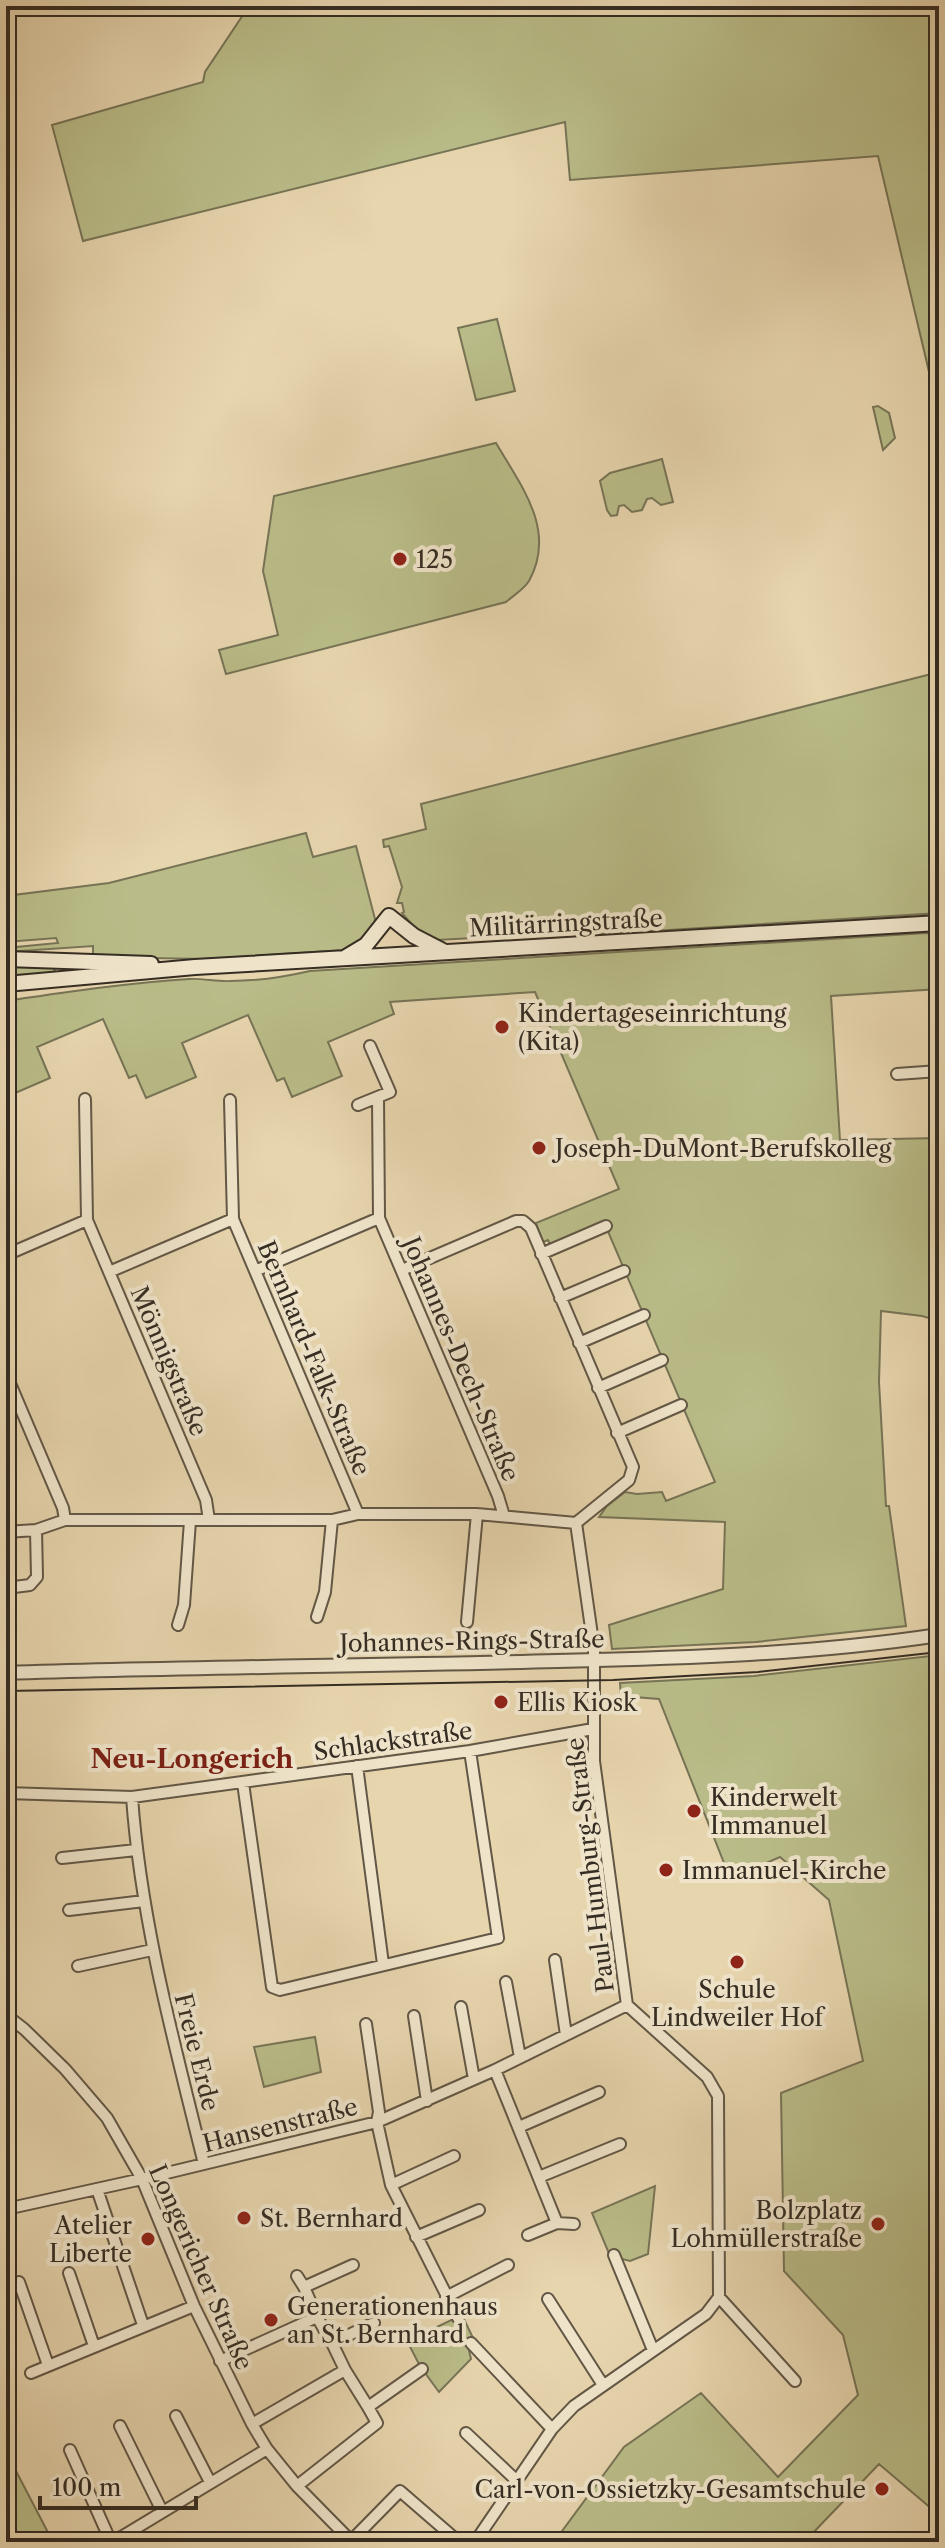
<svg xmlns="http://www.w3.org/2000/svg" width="945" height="2548" font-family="'Libre Caslon Text',serif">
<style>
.green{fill:#b9bc88;stroke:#777456;stroke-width:2}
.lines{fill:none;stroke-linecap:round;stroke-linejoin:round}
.minor-casing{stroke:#625746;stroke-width:14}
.tertiary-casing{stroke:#625746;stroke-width:16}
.secondary-casing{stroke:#352d23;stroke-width:18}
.minor{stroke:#efe4ca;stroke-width:10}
.tertiary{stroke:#efe4ca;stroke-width:12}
.secondary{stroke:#efe4ca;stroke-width:14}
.tram{stroke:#352d23;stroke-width:2}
.poi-dot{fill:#8f2418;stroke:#efe4ca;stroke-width:3}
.labels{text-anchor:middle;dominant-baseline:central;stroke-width:8;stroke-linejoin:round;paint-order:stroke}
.poi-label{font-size:24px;fill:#352d23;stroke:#efe4ca;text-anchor:start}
.street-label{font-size:24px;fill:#352d23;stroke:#efe4ca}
.neighbourhood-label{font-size:26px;font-weight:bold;fill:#7a1f14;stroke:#efe4ca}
</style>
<rect width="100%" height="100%" fill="#e7d5ae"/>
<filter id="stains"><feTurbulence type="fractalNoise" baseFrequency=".0025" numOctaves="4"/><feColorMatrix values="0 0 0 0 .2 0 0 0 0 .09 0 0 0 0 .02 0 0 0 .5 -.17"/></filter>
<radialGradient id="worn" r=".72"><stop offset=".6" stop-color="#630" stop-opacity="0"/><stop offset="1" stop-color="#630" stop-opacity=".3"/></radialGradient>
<path class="green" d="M249,6H939V414L878,156L570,180L565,122L83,241L52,125L203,82L205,72Z
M497,319L515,391L476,400L458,328Z
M878,406L889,413L895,438L883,450L873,407Z
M496,443C521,486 557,530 529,581C524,589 513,596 506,602L226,674L219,650L278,635L263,571L274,496Z
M662,459L673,502L661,505L652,498L647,499L642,510L632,512L624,505L619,506L617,515L611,516L607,510L600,481L610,473Z
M939,672V913L589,935L564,933L437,940L420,934L402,913L404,912L402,903H397L402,887L389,846L384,847L383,840L426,829L421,804Z
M306,833L313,857L356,846L375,919L373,936L346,950L205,959L93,957V946L6,952V948L58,943L56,938L6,942V896L109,883Z
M927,933L939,936V989L831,996L840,1140L939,1138V1321L922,1316L881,1311L879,1382L886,1506H889L906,1626L756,1642L612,1649L609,1625L723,1589L725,1522L599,1517L607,1506L625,1492L637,1494L662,1492L666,1501L715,1482L604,1222L550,1244L548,1240L543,1242L536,1223L619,1189L535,992L390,1002L394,1014L328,1042L342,1076L292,1097L284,1078L277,1081L248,1015L182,1043L196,1077L146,1098L136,1075L129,1078L103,1019L37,1047L50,1078L6,1097V1001C67,992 127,983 189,979C203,978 217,982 231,981C258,981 284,977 310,971Z
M6,967H53L55,971L50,975L6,976Z
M939,1655V2515L879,2464L809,2537L814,2542H554L624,2447L701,2393L778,2477L858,2395L843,2335L784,2271L781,2093L863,2061L829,1900L780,1857L725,1881L724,1863L659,1699L621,1696L620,1683L754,1676Z
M315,2037L321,2072L264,2087L254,2047Z
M655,2186L648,2254L630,2261L610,2256L592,2213Z
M462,2315L474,2340L468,2346L471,2359L439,2392L420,2366L407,2341Z
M16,2471L53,2542H6V2475Z"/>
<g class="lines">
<defs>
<path id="minor" d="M897,1074L939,1071
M378,1097L379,1218
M85,1099L87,1220
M230,1100L233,1219
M358,1105L390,1092L370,1046
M541,1254L606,1226
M6,1255L87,1220L206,1500L209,1520
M402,1270L516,1221H523L531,1228L633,1467L629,1480L576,1523
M255,1271L379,1218L498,1496L504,1516
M109,1272L233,1219L358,1514
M560,1298L624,1271
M579,1343L644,1315
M6,1374L63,1508L65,1520
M598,1388L662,1360
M617,1433L681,1405
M576,1523L594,1649V1761L627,2005L707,2077L718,2096L719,2297L795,2381
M6,1532L36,1530L65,1520H332L358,1514H477L576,1523
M6,1588L30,1585L37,1577L36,1530
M317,1617L325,1592L332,1520
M467,1622L477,1514
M178,1625L184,1605L190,1521
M357,1766L383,1964
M243,1783L272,1987L280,1990L498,1938L470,1751
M6,1793L132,1797L470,1751L593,1729
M132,1797C141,1922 174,2042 204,2164
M62,1858L136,1850
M69,1910L144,1901
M555,1960L566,2035
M78,1966L152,1950
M506,1982L520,2057
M461,2007L474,2079
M6,2015L24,2029L65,2069L107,2118L142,2179L194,2306L252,2424L267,2449L297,2486L352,2542
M414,2016L427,2101
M366,2024L379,2112L377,2122L391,2185L458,2318
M495,2070L557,2223
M519,2127L599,2092
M539,2177L620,2144
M391,2185L454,2156
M97,2189L143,2325
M6,2209L142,2179L377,2122L495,2070L627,2005
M528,2235L557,2223L574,2224
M416,2237L479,2210
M614,2255L653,2350
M69,2273L94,2346
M297,2276L304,2287
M19,2282L48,2365
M446,2297L508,2265
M548,2299L603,2385
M317,2317L332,2343
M471,2343L552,2429
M220,2361L317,2317L304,2287L353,2265
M345,2370L368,2407
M31,2373L194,2306
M176,2416L210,2482
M252,2424L345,2370L332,2343L374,2323
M120,2426L162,2511
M466,2433L517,2481
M70,2450L111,2542
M297,2486L377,2423L368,2407L422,2369
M351,2541L400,2491L459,2542
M113,2542L267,2449
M475,2542L552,2429L574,2406L706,2314L719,2297"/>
<path id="tertiary" d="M6,1673C190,1667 374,1666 558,1661C686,1658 813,1654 939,1635"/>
<path id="secondary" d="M346,957L366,945L389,916L414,936L445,952
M6,959L151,964
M6,984L195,967L939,923"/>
</defs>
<use href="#minor" class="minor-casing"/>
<use href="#tertiary" class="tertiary-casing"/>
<use href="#secondary" class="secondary-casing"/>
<use href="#minor" class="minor"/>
<use href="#tertiary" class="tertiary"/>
<use href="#secondary" class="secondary"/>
<path class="tram" d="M6,1691L613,1680L758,1672L939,1652"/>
</g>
<g class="poi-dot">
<circle cx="400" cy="559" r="8"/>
<circle cx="502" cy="1027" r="8"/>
<circle cx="539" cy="1148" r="8"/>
<circle cx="501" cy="1702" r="8"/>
<circle cx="694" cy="1811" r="8"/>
<circle cx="666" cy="1870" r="8"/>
<circle cx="737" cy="1962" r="8"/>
<circle cx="244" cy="2218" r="8"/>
<circle cx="878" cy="2224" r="8"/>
<circle cx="148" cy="2239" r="8"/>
<circle cx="271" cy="2320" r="8"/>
<circle cx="882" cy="2489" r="8"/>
</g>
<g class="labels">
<g class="poi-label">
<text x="416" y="559">125</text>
<text x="518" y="1013">Kindertageseinrichtung<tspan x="518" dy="28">(Kita)</tspan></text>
<text x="555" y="1148">Joseph-DuMont-Berufskolleg</text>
<text x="517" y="1702">Ellis Kiosk</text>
<text x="710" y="1797">Kinderwelt<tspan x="710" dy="28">Immanuel</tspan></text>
<text x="682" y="1870">Immanuel-Kirche</text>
<text x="737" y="1989" text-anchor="middle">Schule<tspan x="737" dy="28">Lindweiler Hof</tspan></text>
<text x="862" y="2210" text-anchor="end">Bolzplatz<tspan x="862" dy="28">Lohmüllerstraße</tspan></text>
<text x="260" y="2218">St. Bernhard</text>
<text x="132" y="2225" text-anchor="end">Atelier<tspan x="132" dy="28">Liberte</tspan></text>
<text x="287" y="2306">Generationenhaus<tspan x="287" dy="28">an St. Bernhard</tspan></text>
<text x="866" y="2489" text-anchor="end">Carl-von-Ossietzky-Gesamtschule</text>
</g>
<g class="street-label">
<text transform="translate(566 923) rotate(-3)">Militärringstraße</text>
<text transform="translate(314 1358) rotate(67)">Bernhard-Falk-Straße</text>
<text transform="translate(461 1359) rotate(67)">Johannes-Dech-Straße</text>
<text transform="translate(169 1361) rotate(67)">Mönnigstraße</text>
<text transform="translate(472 1641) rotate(-1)">Johannes-Rings-Straße</text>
<text transform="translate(393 1741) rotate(-8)">Schlackstraße</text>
<text transform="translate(590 1865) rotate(-97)">Paul-Humburg-Straße</text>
<text transform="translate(197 2052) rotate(76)">Freie Erde</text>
<text transform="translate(280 2125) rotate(-14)">Hansenstraße</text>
<text transform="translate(201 2267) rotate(66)">Longericher Straße</text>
</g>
<g class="neighbourhood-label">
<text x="192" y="1759">Neu-Longerich</text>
</g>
</g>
<rect width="945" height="2548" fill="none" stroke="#e7d5ae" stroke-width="32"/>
<rect x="8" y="8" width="929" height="2532" fill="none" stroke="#352d23" stroke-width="4"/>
<rect x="16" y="16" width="913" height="2516" fill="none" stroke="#352d23" stroke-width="2"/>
<path d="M40 2496v12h156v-12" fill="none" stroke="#352d23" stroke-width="4"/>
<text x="52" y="2496" font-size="24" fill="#352d23" stroke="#efe4ca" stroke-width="6" paint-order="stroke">100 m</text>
<rect width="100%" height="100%" filter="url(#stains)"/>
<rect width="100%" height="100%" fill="url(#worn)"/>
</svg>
